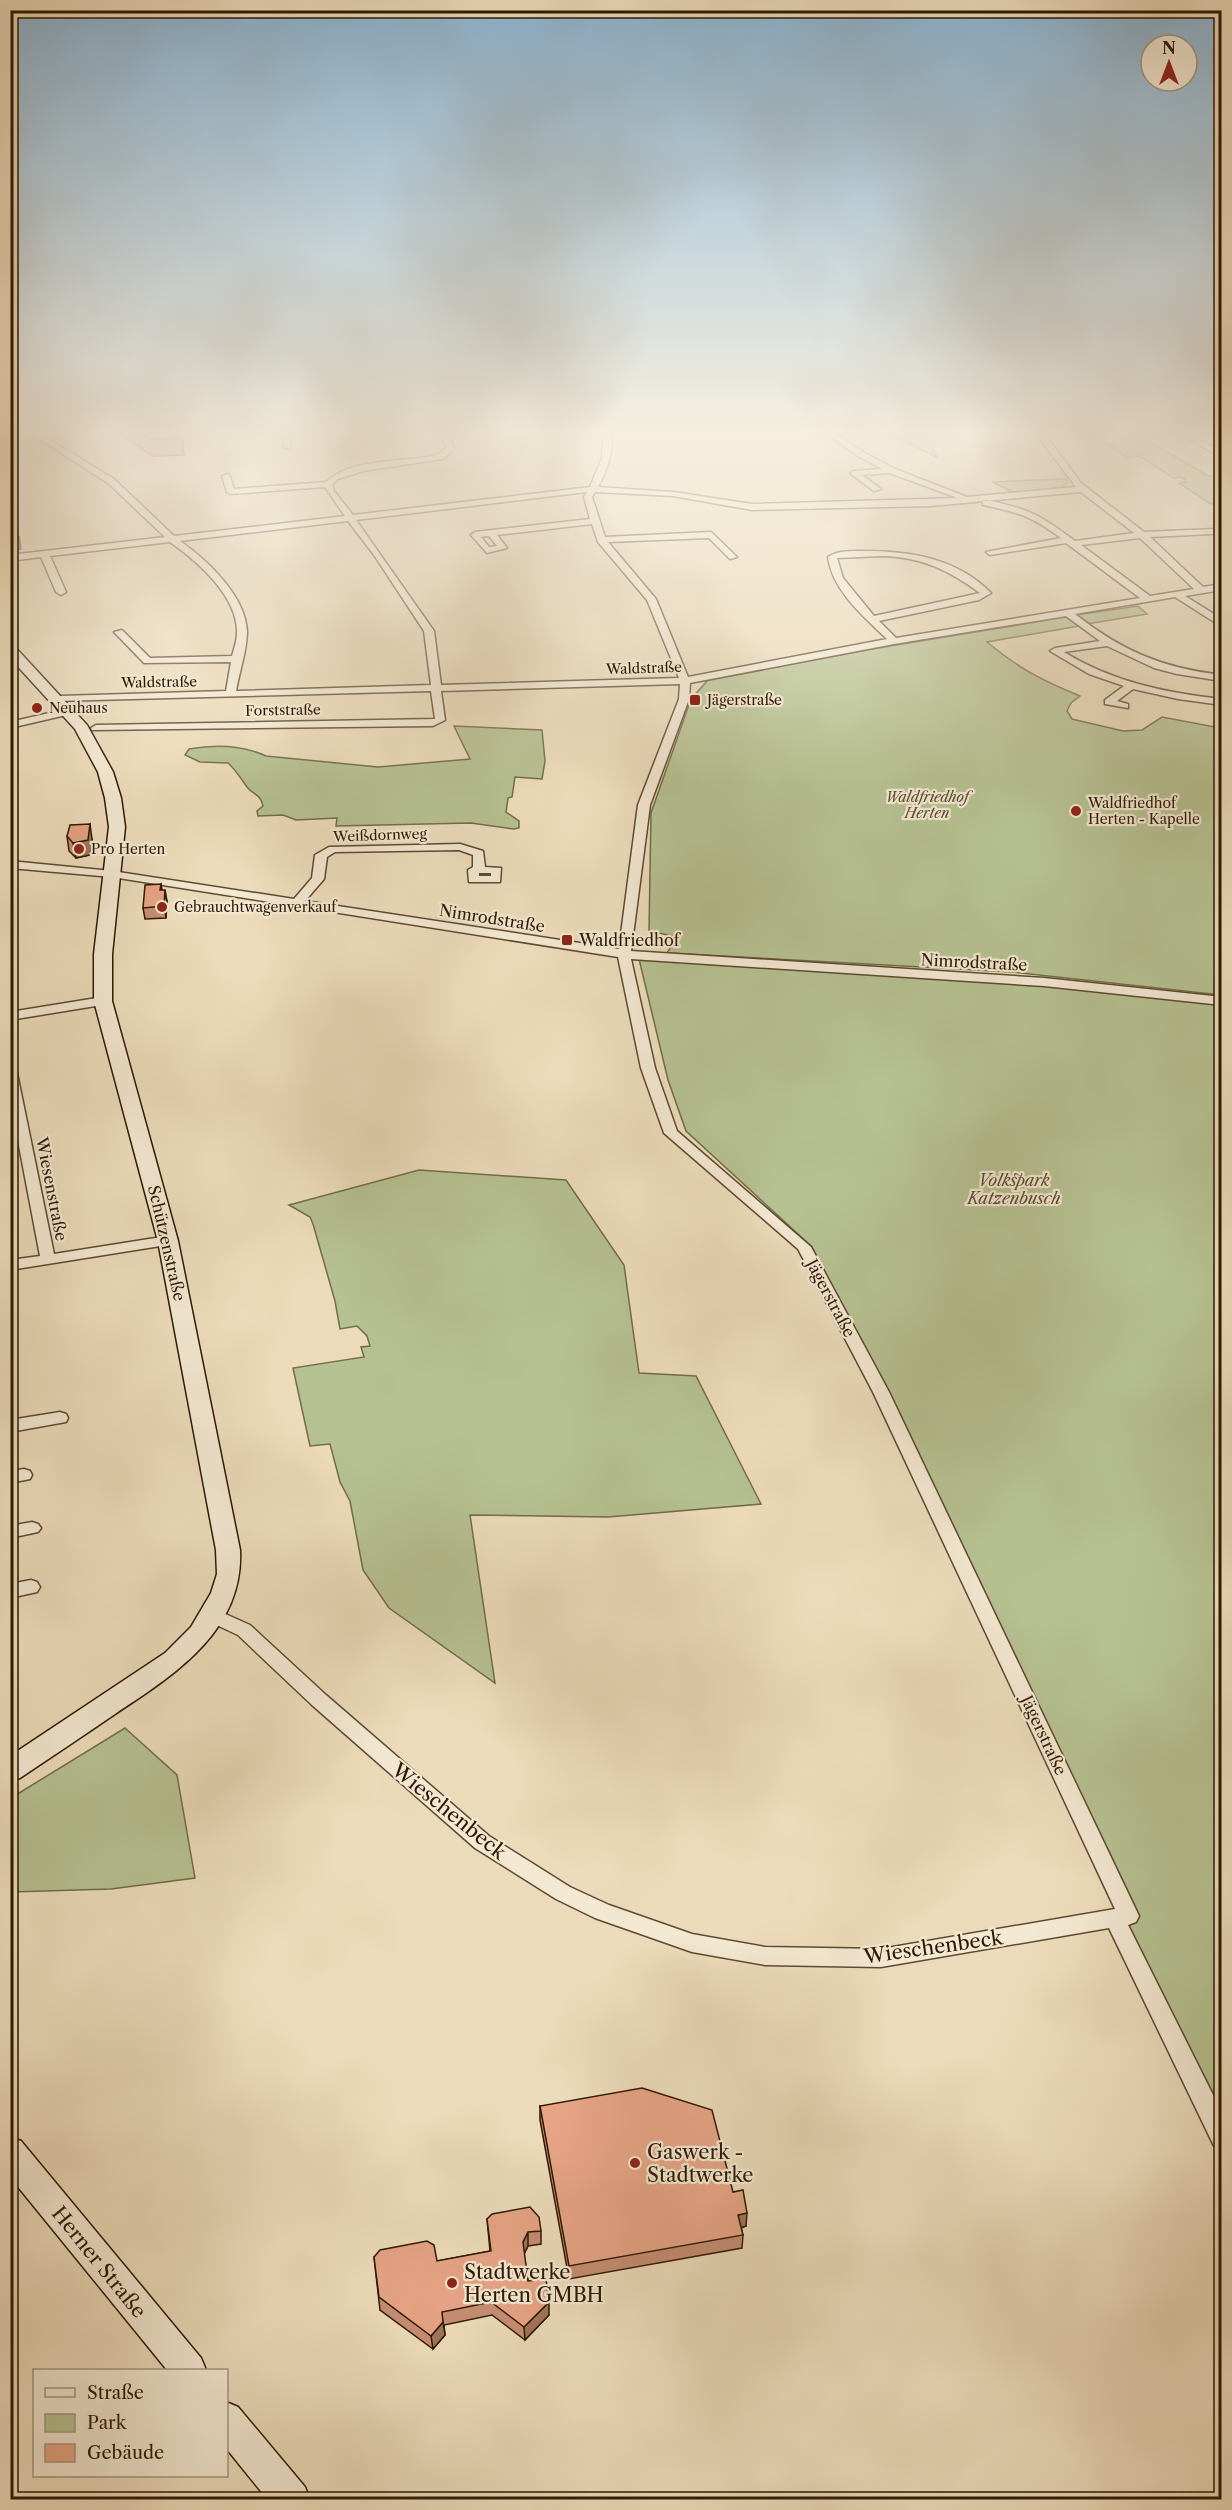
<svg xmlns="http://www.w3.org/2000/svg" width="1232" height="2510" font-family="'Libre Caslon Text',serif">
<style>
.green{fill:#b6c191;stroke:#726c4a;stroke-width:1.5}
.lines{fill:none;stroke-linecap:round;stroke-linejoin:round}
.street-casing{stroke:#5d4931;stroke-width:3}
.secondary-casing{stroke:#2d1803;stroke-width:3}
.street{fill:#f3e8d2;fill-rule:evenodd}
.secondary{fill:#f3e8d2;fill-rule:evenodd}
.wall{fill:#c68d72;stroke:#2d1803;stroke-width:1.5}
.shaded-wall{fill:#a1735d;stroke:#2d1803;stroke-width:1.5}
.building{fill:#e6a485;stroke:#2d1803;stroke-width:1.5}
.poi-dot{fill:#8f2418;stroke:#f3e8d2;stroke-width:2}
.labels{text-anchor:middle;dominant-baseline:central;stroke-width:4.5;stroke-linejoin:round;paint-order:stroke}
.far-street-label{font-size:14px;fill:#2d1803;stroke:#f3e8d2}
.far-poi-label{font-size:14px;fill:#2d1803;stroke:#f3e8d2;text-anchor:start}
.far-park-label{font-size:14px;font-style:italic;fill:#564b2e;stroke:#f3e8d2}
.street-label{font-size:16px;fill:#2d1803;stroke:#f3e8d2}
.poi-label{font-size:16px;fill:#2d1803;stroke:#f3e8d2;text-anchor:start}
.park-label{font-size:16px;font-style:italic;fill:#564b2e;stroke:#f3e8d2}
.near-street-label{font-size:20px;fill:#2d1803;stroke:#f3e8d2}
.near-poi-label{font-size:20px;fill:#2d1803;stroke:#f3e8d2;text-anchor:start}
</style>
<rect width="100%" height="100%" fill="#ecdbba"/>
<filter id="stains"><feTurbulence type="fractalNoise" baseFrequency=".00333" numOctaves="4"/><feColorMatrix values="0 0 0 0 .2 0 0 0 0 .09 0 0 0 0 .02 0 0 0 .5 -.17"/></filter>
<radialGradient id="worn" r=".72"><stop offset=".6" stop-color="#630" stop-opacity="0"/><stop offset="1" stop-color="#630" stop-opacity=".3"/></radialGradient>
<path class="green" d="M886,432H923L938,458Z
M1117,432L1137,434L1208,476L1221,475V506L1209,503L1179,483L1187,482L1182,477L1173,478L1140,456L1127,458L1108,444L1129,442L1125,438H1117Z
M1057,479H1067V483L1060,489L1014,493L993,482Z
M1138,606L1147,614L1087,624L1076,615Z
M1066,617L1079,626L987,642C1018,668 1043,681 1080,696L1071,703L1067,711L1072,719L1123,731L1142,730L1162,717L1221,728V995L1012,972L667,953L677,937L649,931L651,813L691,699L708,680L872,649Z
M454,726L542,730L545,761L542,779L515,777L512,797L508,798L506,812L519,821V828L514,829L471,823L336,826L337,818L296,820L283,815L258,816L257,811L263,806C261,794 253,795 247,787C241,779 236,770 228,763L200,762L185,755L189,749C216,744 242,745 266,756L378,767L470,759Z
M639,959L1042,982L1221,1005V2135L1114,1918L1128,1916L980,1597L812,1247L686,1131L668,1080Z
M419,1170L566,1180L624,1265L639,1373L696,1376L761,1504L608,1517L470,1515L495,1683L389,1608L363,1570L350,1501L340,1482L330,1444L310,1446L293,1368L364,1357L361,1347L370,1346L367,1336L357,1326L340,1329L335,1301L313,1224L310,1217L289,1205Z
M125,1728L177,1775L195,1878L111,1889L11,1892V1798Z"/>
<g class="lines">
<defs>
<path id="street" d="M28,432H37L114,479L174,536L345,516L325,487L231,494L227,492L222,476L229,474L234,489L326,482C353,457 403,463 437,455L446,448L440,432H448L454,449L443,459L363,471L338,479L332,485L334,491L353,515L590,487L602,458L604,432H612C613,452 608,469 598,487L673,492L752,504L958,498L890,473L862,475L881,489L874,491L850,473L854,471L882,469L858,456L824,432H833L863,452L895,469L967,497L1076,487L1035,432H1043L1081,483L1144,532L1215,529V533L1212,534L1150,537L1203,587L1222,584V590L1185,596L1222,619V627L1175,597L1075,614C1122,651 1162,668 1222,675V681L1177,674L1154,668L1107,646L1064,652C1113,682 1166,693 1222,699V705L1178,699L1133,689L1117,701L1128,704V708L1105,704V700L1124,686L1089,674L1050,651L1055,648L1100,641L1066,616L894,644L690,683L689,699L650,805L631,951L1044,978L1222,997V1005L1044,986L631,959L655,1068L677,1131L811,1247L889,1392L1139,1916L1136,1922L1128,1925L1222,2113V2148L1214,2146L1109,1928L881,1967L765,1965L692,1952L595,1918L556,1899L475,1848L312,1705L238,1635L206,1620L203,1615L206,1610L212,1608L250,1625L326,1695L489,1836L570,1887L609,1905L692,1934L765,1947L881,1949L1115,1909L873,1392L798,1249L664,1133L641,1068L618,957L112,877L10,868V861L112,871L294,899L312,878L315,855L329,847L460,844L483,851L485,867L501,868L500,882H469L468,870L473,867V855L459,850L335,852L327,857L324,879L305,901L619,949L638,805L679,699L680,684L441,691L445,720L433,726L92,730L91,728L96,725L435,719L431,691L56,701V697L60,696L226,691L231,662L144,663L114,632L122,630L150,658L232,656C234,649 237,641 237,633C238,596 197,561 170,542L50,556L66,592L61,595L56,592L41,557L10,561V555L165,537L108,483ZM587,492L584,497L590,519L475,532L471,535L487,553L507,548L497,535L592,524L598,542L647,600L679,678L441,685L434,631L356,520ZM595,492L673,496L752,510L931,506L1081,492L1134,533L1075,541C1040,515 1030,509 986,500L983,501V505C1020,513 1029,515 1061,538L986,552L990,555L1066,543L1140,598L896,638L879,621L979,600L991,593C957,558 910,551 864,551C852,551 838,550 828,557C832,590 864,617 887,639L688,677L656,599L608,542L709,538L730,559L737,557L711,532L605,537L592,497ZM348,521L374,555L424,631L431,685L236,691C239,673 247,650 247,632C246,596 207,560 180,541ZM489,536L497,546L489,547L481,537ZM1140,538L1194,589L1150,596L1081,545ZM883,556C921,557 949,570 980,593L874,616L843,578L837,558ZM479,873H491V876H479Z
M281,432H289L291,449L284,447Z
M1177,432H1191L1189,434L1222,452V458Z
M71,708L76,711L75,713L10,728V722Z
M103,997L109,1001L108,1004L10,1020V1012Z
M10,1069L17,1073L54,1254L168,1236L173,1238L175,1241L173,1244L10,1270V1260L40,1256L16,1130L10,1131V1123L14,1122L10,1105Z
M60,1412L66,1414L68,1418L66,1422L10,1432V1420Z
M24,1469L30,1471L32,1475L30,1479L10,1483V1471Z
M32,1522L38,1524L41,1528L38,1532L10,1538V1526Z
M31,1580L37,1582L40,1587L37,1592L10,1598V1584Z"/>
<path id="secondary" d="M10,646L15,647L87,725L113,772L121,798L125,827L112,954V1001L178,1241L240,1550C244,1631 174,1675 115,1714C83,1736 51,1757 20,1778L10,1781V1756L165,1653L191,1627L211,1593L217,1574L216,1550L158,1241L94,1001V954L109,827L105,798L98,772L75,729L10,658Z
M10,2137L21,2141L201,2358L206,2370H167L10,2177Z
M226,2402L238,2407L305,2487L310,2500H268L226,2448Z"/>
</defs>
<use href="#street" class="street-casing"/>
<use href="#secondary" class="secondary-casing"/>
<use href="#street" class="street"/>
<use href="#secondary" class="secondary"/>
</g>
<path class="wall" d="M117,432H170L182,438L184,455L153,456Z
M67,836L92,839L90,855L76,858L69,851Z
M161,884L162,890L167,901L166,918L145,919L143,908Z
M540,2106L733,2192L746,2226L741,2228L743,2235L742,2248L569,2279L540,2120Z
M487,2219L541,2231V2244L528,2246L524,2254L528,2281L549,2315L525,2340L492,2315L444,2325L445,2335L433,2349L380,2310L374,2257L437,2261L490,2251Z"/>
<path class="shaded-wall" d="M19,537L21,549L10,550V538Z
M90,824L92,839L90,855L76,858L73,843Z
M165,890L167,901L166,918L164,906Z
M747,2213L746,2226L737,2229L738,2215Z
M528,2232V2246L523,2256V2242Z
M549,2302V2315L525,2340L524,2327Z
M443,2322L445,2335L433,2349L431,2336Z"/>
<path class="building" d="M140,432H170L182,438L151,439Z
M10,530L19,537L10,538Z
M90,824L88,840L73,843L67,836L70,825Z
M161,884L160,890H165L164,906L143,908L145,885Z
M642,2088L712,2110L733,2192L743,2190L747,2213L738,2215L743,2235L569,2266L540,2106Z
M530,2207L539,2217L541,2231L528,2232L523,2242L528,2281L546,2279L549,2302L524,2327L491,2302L442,2312L443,2322L431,2336L379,2297L374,2257L380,2250L427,2241L434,2245L437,2261L491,2251L487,2219L492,2214Z"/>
<linearGradient id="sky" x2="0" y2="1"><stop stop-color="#8bb6d6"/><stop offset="0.55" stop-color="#f6efe0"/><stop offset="1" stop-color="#f6efe0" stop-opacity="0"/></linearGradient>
<rect width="1232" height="783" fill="url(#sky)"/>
<g class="poi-dot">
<rect x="689" y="694" width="12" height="12" rx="3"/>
<circle cx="37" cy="708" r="6"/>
<circle cx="1076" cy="811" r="6"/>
<circle cx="79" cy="849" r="6"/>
<circle cx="162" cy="907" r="6"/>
<rect x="561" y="934" width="12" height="12" rx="3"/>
<circle cx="635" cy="2163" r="6"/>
<circle cx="452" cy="2283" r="6"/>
</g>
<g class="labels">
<g class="far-street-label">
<text transform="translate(644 668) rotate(-2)">Waldstraße</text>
<text transform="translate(159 682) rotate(-1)">Waldstraße</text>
<text transform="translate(283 710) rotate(-1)">Forststraße</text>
<text transform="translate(380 835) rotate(-2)">Weißdornweg</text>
</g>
<g class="far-poi-label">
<text x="707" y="700">Jägerstraße</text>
<text x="49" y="708">Neuhaus</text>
<text x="1088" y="803">Waldfriedhof<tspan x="1088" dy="16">Herten - Kapelle</tspan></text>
<text x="91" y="849">Pro Herten</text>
<text x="174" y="907">Gebrauchtwagenverkauf</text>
</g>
<g class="far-park-label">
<text x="927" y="797">Waldfriedhof<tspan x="927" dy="16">Herten</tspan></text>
</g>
<g class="street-label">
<text transform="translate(492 918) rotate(9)">Nimrodstraße</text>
<text transform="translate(974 962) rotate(3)">Nimrodstraße</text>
<text transform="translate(52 1189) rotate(79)">Wiesenstraße</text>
<text transform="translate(167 1243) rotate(77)">Schützenstraße</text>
<text transform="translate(831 1298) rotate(62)">Jägerstraße</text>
<text transform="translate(1044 1735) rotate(65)">Jägerstraße</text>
</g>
<g class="poi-label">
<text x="579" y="940">Waldfriedhof</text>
</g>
<g class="park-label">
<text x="1014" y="1180">Volkspark<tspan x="1014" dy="18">Katzenbusch</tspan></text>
</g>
<g class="near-street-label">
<text transform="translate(449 1811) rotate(39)">Wieschenbeck</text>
<text transform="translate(933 1947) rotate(-8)">Wieschenbeck</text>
<text transform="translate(99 2262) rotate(51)">Herner Straße</text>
</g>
<g class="near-poi-label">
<text x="647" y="2152">Gaswerk -<tspan x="647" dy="23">Stadtwerke</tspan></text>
<text x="464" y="2272">Stadtwerke<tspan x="464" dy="23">Herten GMBH</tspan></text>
</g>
</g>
<rect width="1232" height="2510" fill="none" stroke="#ecdbba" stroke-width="36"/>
<rect x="12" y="12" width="1208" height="2486" fill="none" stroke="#2d1803" stroke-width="3"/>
<rect x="18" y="18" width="1196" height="2474" fill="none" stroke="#2d1803" stroke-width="1.5"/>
<rect x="33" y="2369" width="195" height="108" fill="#f3e8d2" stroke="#a4957f" stroke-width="1.5"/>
<rect x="45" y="2388" width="30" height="9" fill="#f3e8d2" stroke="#a4957f" stroke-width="1.5"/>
<text x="87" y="2399" font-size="18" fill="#2d1803">Straße</text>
<rect x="45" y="2414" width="30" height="18" fill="#b6c191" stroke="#a4957f" stroke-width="1.5"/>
<text x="87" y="2429" font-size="18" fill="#2d1803">Park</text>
<rect x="45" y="2444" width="30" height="18" fill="#e6a485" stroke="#a4957f" stroke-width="1.5"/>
<text x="87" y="2459" font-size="18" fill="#2d1803">Gebäude</text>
<g transform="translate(1169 63)"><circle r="28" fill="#f3e8d2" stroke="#a4957f" stroke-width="1.5"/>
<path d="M0-4.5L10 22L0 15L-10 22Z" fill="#8f2418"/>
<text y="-9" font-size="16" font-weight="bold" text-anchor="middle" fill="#2d1803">N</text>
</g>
<rect width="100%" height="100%" filter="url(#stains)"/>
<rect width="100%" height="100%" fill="url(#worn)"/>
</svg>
